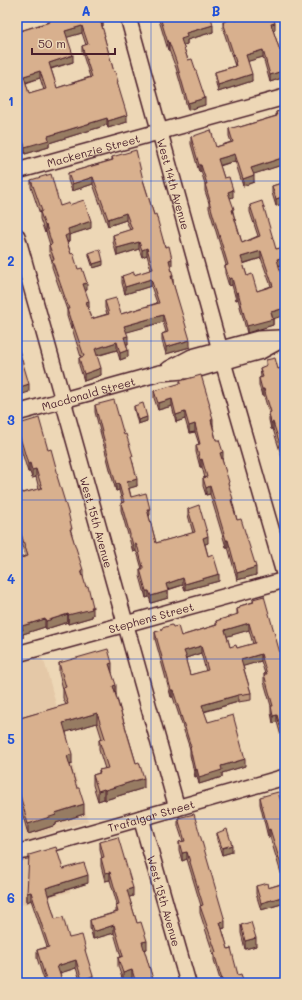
<svg xmlns="http://www.w3.org/2000/svg" width="302" height="1000" font-family="Mali,sans-serif">
<style>
.built{fill:#e4c8a7}
.lines{fill:none;stroke-linecap:round;stroke-linejoin:round}
.minor-casing{stroke:#4a1f2b;stroke-width:18}
.minor{stroke:#edd7b6;stroke-width:15}
.wall{fill:#ba977a;stroke:#4a1f2b;fill-rule:evenodd}
.shaded-wall{fill:#977b63;stroke:#4a1f2b}
.building{fill:#d8b08e;stroke:#4a1f2b;fill-rule:evenodd}
.grid{fill:none;stroke:#1d4ed8;stroke-width:1;stroke-opacity:0.55}
.labels{text-anchor:middle;dominant-baseline:central;stroke-width:3;stroke-linejoin:round;paint-order:stroke}
.street-label{font-size:11px;fill:#4a1f2b;stroke:#edd7b6}
.neatline{fill:none;stroke:#1d4ed8;stroke-width:1.5}
.grid-label{font-size:13px;text-anchor:middle;font-weight:bold;fill:#1d4ed8}
</style>
<rect width="100%" height="100%" fill="#edd7b6"/>
<filter id="ink" filterUnits="userSpaceOnUse"><feTurbulence type="fractalNoise" baseFrequency=".025" numOctaves="2"/><feDisplacementMap in="SourceGraphic" scale="8" xChannelSelector="R" yChannelSelector="G"/><feConvolveMatrix kernelMatrix="1 2 1 2 8 2 1 2 1" color-interpolation-filters="sRGB"/></filter>
<g filter="url(#ink)">
<path class="built" d="M40,655L45,664L88,821L43,835L40,841L23,845L17,842V662Z
M56,850L60,857L70,892L17,906V865L19,862L22,859Z"/>
<g class="lines">
<defs>
<g id="minor">
<path id="s1" d="M128,17L220,350"/>
<path id="s2" d="M17,171L285,97"/>
<path id="s3" d="M17,236L177,808"/>
<path d="M223,362L285,577"/>
<path d="M169,369L192,357L258,339L280,338"/>
<path id="s4" d="M17,413L160,373L195,370L261,351L285,338"/>
<path id="s5" d="M17,654L285,580"/>
<path id="s6" d="M141,818L188,983"/>
<path id="s7" d="M17,852L29,850L285,777"/>
</g>
</defs>
<use href="#minor" class="minor-casing"/>
<use href="#minor" class="minor"/>
</g>
<path class="wall" d="M47,17H102L103,26L102,27L105,40L118,87L127,122L108,128L107,125L49,143V147L25,154L17,129V29L20,31L48,22ZM82,33L86,45L82,46V52L90,77L57,88L51,69L73,62L67,37ZM40,78L44,90L29,94L26,83Z
M158,17H211L213,32L187,40V44L183,45L188,60L205,105L188,110L176,68L169,50H168Z
M235,20L275,30H273L280,51L285,60V77L270,82L263,57L248,61L252,81L218,92L215,79V72L235,66L223,29V22Z
M285,110V164L253,174L254,182L243,186L235,161L220,166L224,178L233,197L230,198L234,216L242,243L258,236L250,212V205L276,249L285,247V264L279,266L273,319V325L247,333L238,299L236,300L232,285L229,286L225,273V266L226,265L209,208V203L205,191V184L201,171L199,172L191,144V137L216,147L231,142L229,136V129L240,127L276,116V112ZM261,258L271,286L257,291L247,276L243,264Z
M112,157L143,180L154,215L172,266L171,267L173,283L190,347L166,354L162,341V334L166,332L163,322L126,332L128,344H126L128,357L120,360L117,350L97,356L101,375L84,381L79,365V358L81,357L72,328L71,329L67,316V310L52,267V261L49,252V245H50L46,232L45,233L40,219V214L31,187V180L60,206L69,205L91,228L69,235V241L67,242L71,254L87,290H85L89,308L88,309L91,319L107,314L105,308V301L121,314L157,303L151,286L125,294L122,283V276L134,275L151,270L147,255L142,257L139,249L117,256L113,242V235L130,230L126,220L108,226L93,184L72,191L68,180V173L112,160Z
M285,182V203L276,206L272,193V186Z
M89,253L103,265L93,268L89,256Z
M266,360L278,369L285,367V467L273,429H271L269,420V413L264,396H262L259,385V378L261,377L260,368L266,366Z
M180,381L210,410L213,426L216,440L223,459H222L233,504L237,520L256,575L237,580L228,547H226L210,494L206,495L203,486V478H205L202,467H200L196,452V445L199,444L195,432L189,433L185,419L176,422L172,406L158,410L154,398V391L180,384Z
M95,405L133,463L137,486L129,488L131,497L150,515L149,516L156,543L193,533L188,515V509L208,543L205,544L208,556L219,581L185,590L183,585L168,590V598L151,603L149,597L146,598L140,576V569H142L138,555L136,551L133,552L121,510V503H122L119,490L116,491L112,477L95,412Z
M134,406L147,421L138,424L134,409Z
M19,424L48,450L58,481L83,578L93,615H92V617L68,624V622L46,629L45,627L23,634V638L17,640V559L25,556L17,529V481L20,493H23L39,489L36,477L32,478L30,472H28L20,446Z
M253,599L285,671V750L277,722L273,723L271,713V706L264,682V674H265L261,661L243,666L251,693V700L238,702L204,712L208,722L245,766L222,773V777L199,784L197,776L195,777L190,755V749L173,697H171L155,639V632L162,631V628L173,627L181,636L216,625V621L237,615V609L240,608V606L253,602ZM249,630L253,644L237,648L230,647L227,636ZM201,653L206,671L190,675L186,661V658Z
M59,663L112,673L116,695L136,763L144,788L105,800L104,799L98,801L93,785V775L99,773V770L105,769L99,750V740L102,739L97,723L66,732L72,764L70,765L84,814L56,823V825L28,834L17,794V719L66,705L63,698V689L59,673Z
M260,797L285,814V903L261,910L256,894V886L268,888L284,883L270,837H268L260,804Z
M178,818L225,928L222,929L228,949L238,975L244,983H221L214,960V956L200,913V906H201L187,859L182,861L179,850V842L183,841L178,826Z
M217,833L232,852L222,855L217,840Z
M100,842L133,896L129,897L137,923L147,949L144,950L154,983H133L132,978L123,981L118,966V958L121,957L114,933L93,939L90,928V920L116,912V905L117,904L110,880L105,881L101,866V858H102L100,850Z
M63,869L88,883L48,896L55,919L69,938L86,954L93,983H81L76,968L60,973L63,983H45L37,958V950L47,947L31,900L27,902V893Z
M241,925L256,946L245,949L241,933Z"/>
<path class="shaded-wall" d="M103,19V26L100,27V20Z
M275,23V30L271,31V24Z
M213,25V32L187,40V44L181,46V39L186,33Z
M82,26V33L65,38V31Z
M169,42V50H168V43Z
M263,50V57L246,62V55Z
M73,55V62L49,69V63Z
M285,70V77L270,82V75Z
M40,71V78L24,83V76Z
M252,74V81L218,92V85Z
M205,98V105L188,110V103Z
M127,115V122L108,128V121Z
M107,118V125L49,143V147L25,154V147L48,136Z
M235,154V161L218,166V159Z
M285,157V164L251,175V168Z
M199,165H201V171L199,172Z
M254,175V182L243,186V179Z
M93,177V184L72,191V184Z
M233,190V197L228,199V192Z
M285,196V203L276,206V199Z
M126,213V220L108,226V219Z
M91,221V228L69,235V241L65,243V236L68,229Z
M46,225V232L45,233V226Z
M139,242V249L117,256V248Z
M147,248V255L142,257V250Z
M261,251V258L241,264V257Z
M285,257V264L277,266V259Z
M172,259V266L169,267V260Z
M103,261V265L93,268V264Z
M171,276H173V283Z
M232,278V285L229,286V279Z
M151,279V286L125,294V287Z
M87,283V290L83,291V284Z
M238,292V299L236,300V293Z
M89,301V308L86,309V302Z
M285,308V315L273,319V325L247,333V326L271,312Z
M163,315V322L124,333V326Z
M72,321V328L71,329V322Z
M128,336V344H124V337Z
M190,340V347L166,354V347Z
M117,342V350L95,356V349Z
M128,350V357L120,360V353Z
M101,368V375L84,381V374Z
M29,384V392L17,396V388Z
M262,389H264V396H262Z
M172,399V406L158,410V403Z
M185,412V419L176,422V415Z
M147,417V421L138,424V420Z
M213,419V426L211,420Z
M273,422V429H271V423Z
M195,424V432L189,433V426Z
M20,437V446L17,447V438Z
M223,452V459L220,460V453Z
M202,459V467H200V460Z
M30,463V472H28V464Z
M36,469V477L32,478V470Z
M137,479V486L127,489V482Z
M116,484H119V490L116,491Z
M210,486V494L206,495V488Z
M147,509H150V515L147,516Z
M208,536V543L203,545V538Z
M226,540H228V547H226Z
M136,544V551L133,552V545Z
M256,567V575L237,580V573Z
M81,570H83V578Z
M219,574V581L185,590V584Z
M183,578V585L166,590V584Z
M146,591H149V597L146,598Z
M168,591V598L151,603V596Z
M93,607V615H92V617L68,624V615Z
M68,614V622L46,629V621Z
M45,619V627L23,634V638L17,640V631L22,626Z
M249,623V630L225,637V630Z
M201,646V653L186,658V663L185,664L184,651Z
M261,654V661L241,667V660Z
M112,663V673L109,664Z
M116,685V695L113,686Z
M171,690H173V697H171Z
M238,695V702L202,712V705Z
M97,713V723L63,733V723Z
M277,715V722L273,723V716Z
M72,754V764L67,766V756Z
M245,759V766L222,773V777L199,784V777L221,766Z
M197,769V776L195,777V770Z
M144,778V788L105,800V790Z
M104,789V799L98,801V791Z
M84,804V814L56,823V825L28,834V824L55,813Z
M270,829V837H268V830Z
M232,845V852L222,855V848Z
M187,852V859L182,861V853Z
M110,872V880L105,881V873Z
M88,875V883L46,896V888Z
M133,888V896L127,898V890Z
M31,892V900L27,902V893Z
M285,896V903L261,910V903Z
M225,921V928L220,929V922Z
M114,925V933L93,939V932Z
M256,938V946L245,949V941Z
M147,941V949L142,950V942Z
M76,960V968L57,974V966Z
M132,970V978L123,981V973Z
M93,976V983H82V980Z"/>
<path class="building" d="M49,17H102L103,19L100,20L105,36H104L114,72L115,71L118,82H117L127,115L108,121L107,118L48,136L49,140L25,147L17,122V116H18L17,112V29L19,28L20,31L50,22ZM82,26L88,44L82,46L92,77L57,88L49,63L73,55L65,31ZM40,71L46,89L29,94L24,76Z
M160,17H211L213,25L186,33L187,37L181,39L188,60L192,59L205,98L188,103L176,61L169,42L168,43Z
M245,17H273L275,23L271,24L280,51H282L285,60V70L270,75L263,50L246,55L252,74L218,85L215,72L236,66L235,62H236L223,22L234,18L235,20Z
M285,110V157L251,168L254,175L243,179L235,154L218,159L224,178L229,177L233,190L228,192L234,209L232,210L242,243L260,236L250,205L262,201L276,249L285,247V257L277,259L284,285H285V308L271,312L273,319L247,326L238,292L236,293L232,278L229,279L225,266L228,265L209,201H210L205,184H207L201,165H199L191,137L211,130L216,147L233,142L229,129L239,126L240,127L277,116L276,112ZM261,251L273,286L257,291L252,274L247,276L241,257Z
M136,150L143,180L154,215L156,214L165,247L169,246L172,259L169,260L173,276H171L190,340L166,347L162,334L168,332L163,315L124,326L128,336L124,337L128,350L120,353L117,342L95,349L101,368L84,374L79,358L84,356L72,321L71,322L67,309H69L52,260L54,259L49,245L52,244L46,225L45,226L40,212L42,211L31,180L51,174L60,206L69,203V205L84,200L91,221L68,229L69,234L65,236L71,254L73,253L78,269L82,268L87,283L83,284L89,301L86,302L91,319L109,314L105,301L116,298L121,314L159,303L151,279L125,287L122,276L134,272V275L153,269L147,248L142,250L139,242L117,248L113,235L132,229L126,213L108,219L93,177L72,184L68,173L113,160L112,157Z
M285,182V196L276,199L272,186Z
M100,249L103,261L93,264L89,253Z
M17,343L29,384L17,388Z
M275,358L278,369L285,367V460L273,422L271,423L269,413L271,412L264,389H262L259,378L263,377L260,368L267,365L266,360Z
M201,375L210,405H209L213,419L211,420L216,440H219L223,452L220,453L229,482L228,483L233,499L231,500L237,520L241,519L256,567L237,573L228,540H226L210,486L206,488L203,478L207,477L202,459L200,460L196,445L200,444L195,424L189,426L185,412L176,415L172,399L158,403L154,391L181,383L180,381Z
M114,400L124,435L126,434L133,456H131L137,479L127,482L131,497L146,493L150,509H147L156,543L195,532L188,509L199,505L208,536L203,538L208,556L213,554L219,574L185,584L183,578L166,584L168,591L151,596L149,591H146L140,569H143V567L138,548L136,544L133,545L121,503L124,502L119,484H116L112,470L95,405Z
M143,403L147,417L138,420L134,406Z
M39,418L48,450L51,449L58,475L57,476L68,512L72,529H70L83,570H81L86,587L88,586L93,607H91L92,609L68,615V614L46,621L45,619L22,626L23,630L17,631V559L28,556L17,521V481L20,493L23,492V493L42,488L36,469L32,470L30,463L28,464L20,437L17,438V428L20,427L19,424Z
M264,596L285,671V743L277,715L273,716L271,706H273L264,674H267L261,654L241,660L251,693L238,695L202,705L208,722L233,715L245,759L221,766L222,770L199,777L197,769L195,770L190,748L191,747L173,690H171L155,632L162,630V628L172,625L173,627L178,626L181,636L217,625L216,621L238,614L237,609L240,608V606L254,602L253,599ZM249,623L255,643L237,648L236,645L230,647L225,630ZM201,646L208,670L190,675L185,657L186,656L184,651Z
M108,649L112,663L109,664L116,685L113,686L136,763L139,762L144,778L105,790L104,789L98,791L93,775L100,773L99,770L108,768L99,740L105,738L97,713L63,723L72,754L67,756L77,788H79L84,804L55,813L56,815L28,824L17,784V719L68,704L63,688L66,687L59,663Z
M278,792L285,814V878L270,829L268,830L260,797Z
M194,814L225,921L220,922L228,949L231,948L238,975L241,974L244,983H223L214,953L216,952L200,906L203,905L187,852L182,853L179,842L185,841L178,818Z
M227,829L232,845L222,848L217,833Z
M118,837L133,888L127,890L137,923L141,922L147,941L142,942L154,983H136L132,970L123,973L118,958L123,956L114,925L93,932L90,920L118,912L116,905L119,904L110,872L105,873L101,858L104,857L100,842Z
M56,847L63,869L84,863L88,875L46,888L55,919L63,917L69,938L82,935L86,950H85L93,976L82,980L76,960L57,966L63,983H47L37,950L49,947L31,892L27,893L29,855Z
M267,883L268,888L285,883V896L261,903L256,886Z
M251,922L256,938L245,941L241,925Z"/>
</g>
<path class="grid" d="M151,17V983M17,181H285M17,341H285M17,500H285M17,659H285M17,819H285"/>
<g class="labels">
<g class="street-label">
<text stroke="none"><textPath href="#s2" startOffset="79">Mackenzie Street</textPath></text>
<text stroke="none"><textPath href="#s1" startOffset="173">West 14th Avenue</textPath></text>
<text stroke="none"><textPath href="#s4" startOffset="74">Macdonald Street</textPath></text>
<text stroke="none"><textPath href="#s3" startOffset="297">West 15th Avenue</textPath></text>
<text stroke="none"><textPath href="#s5" startOffset="139">Stephens Street</textPath></text>
<text stroke="none"><textPath href="#s7" startOffset="139">Trafalgar Street</textPath></text>
<text stroke="none"><textPath href="#s6" startOffset="86">West 15th Avenue</textPath></text>
</g>
</g>
<rect width="302" height="1000" fill="none" stroke="#edd7b6" stroke-width="44"/>
<path d="M32 48v6h83v-6" fill="none" stroke="#4a1f2b" stroke-width="2"/>
<text x="38" y="48" font-size="12" fill="#4a1f2b" stroke="#edd7b6" stroke-width="3" paint-order="stroke">50 m</text>
<rect x="22" y="22" width="258" height="956" class="neatline"/>
<g class="grid-label">
<text x="86" y="16">A</text>
<text x="216" y="16">B</text>
<text x="11" y="106">1</text>
<text x="11" y="266">2</text>
<text x="11" y="425">3</text>
<text x="11" y="584">4</text>
<text x="11" y="744">5</text>
<text x="11" y="903">6</text>
</g>
</svg>
